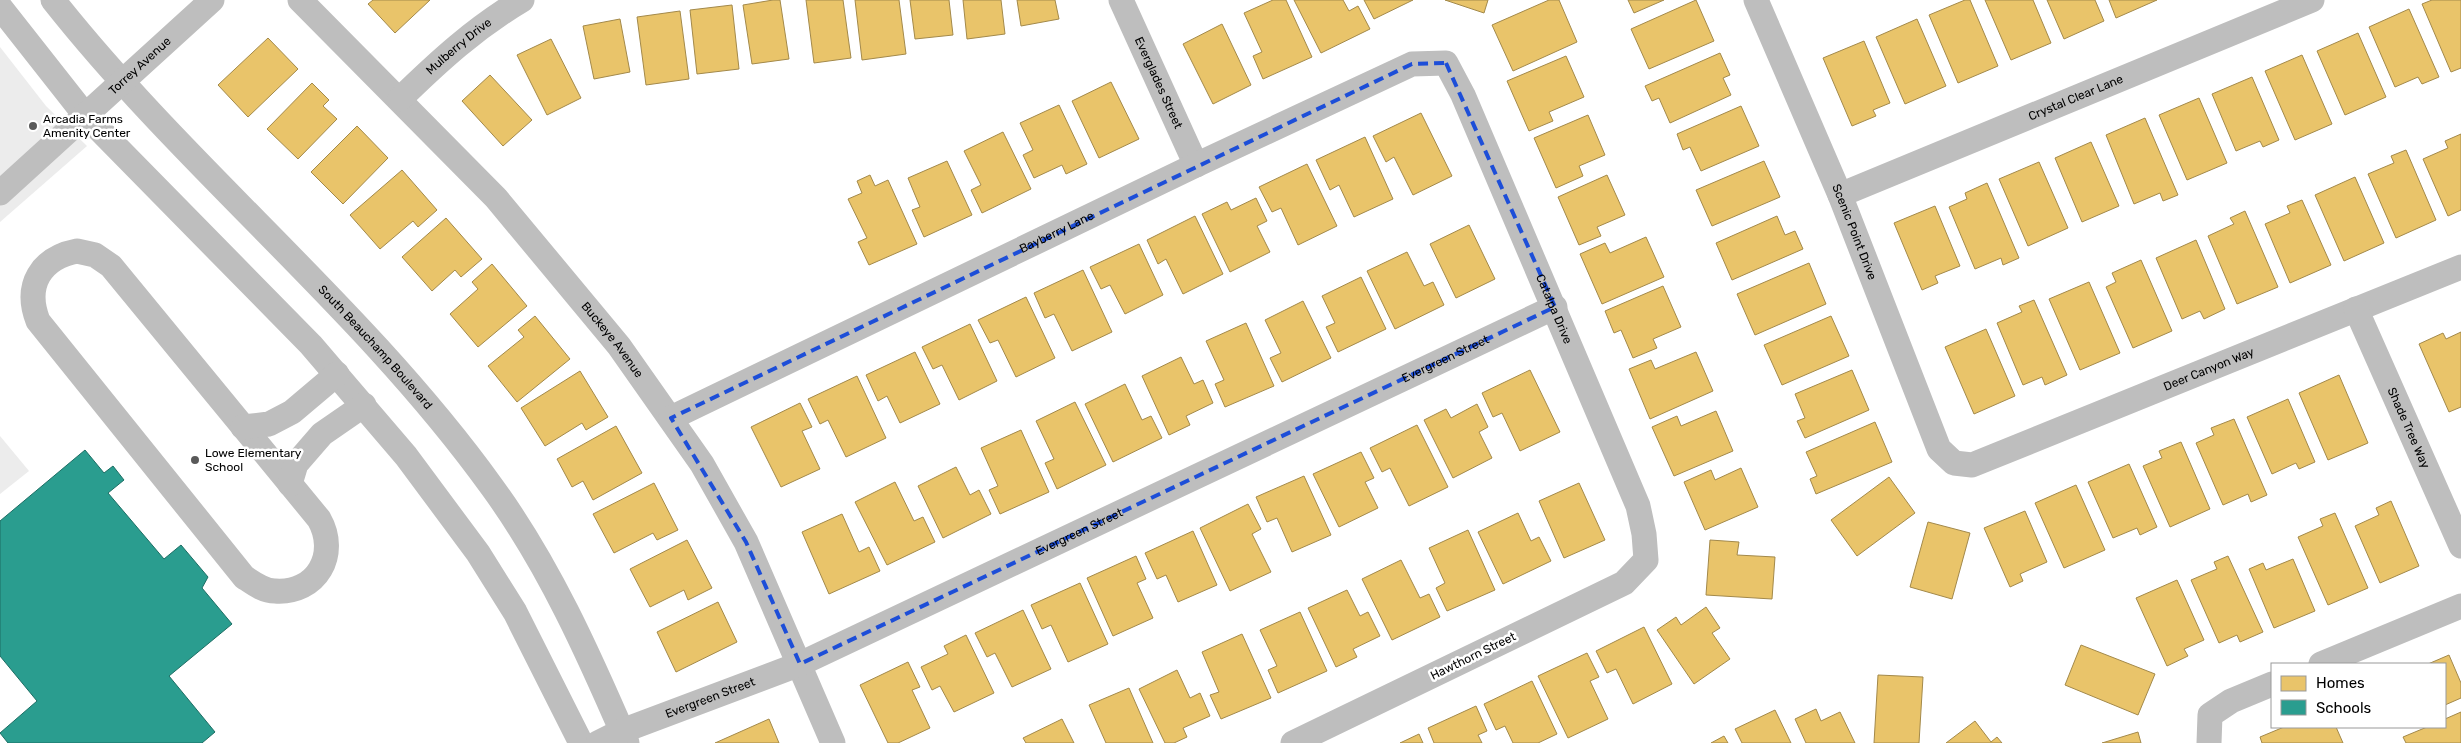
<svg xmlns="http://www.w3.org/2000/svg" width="2461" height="743" font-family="Rubik,sans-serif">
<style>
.green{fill:#ececec}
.homes{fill:#e9c46a;stroke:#a3894a}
.schools{fill:#2a9d8f;stroke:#1d6e64}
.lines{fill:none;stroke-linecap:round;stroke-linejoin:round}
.minor{stroke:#bebebe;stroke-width:25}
.marked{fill:none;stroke:#1d4ed8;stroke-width:4;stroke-dasharray:10 6;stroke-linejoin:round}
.poi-dot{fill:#595959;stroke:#fff;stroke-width:2}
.labels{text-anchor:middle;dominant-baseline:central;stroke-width:5;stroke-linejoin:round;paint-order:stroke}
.street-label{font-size:12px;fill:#000;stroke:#fff}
.poi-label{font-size:12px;fill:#000;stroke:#fff;text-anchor:start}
</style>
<rect width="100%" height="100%" fill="#fff"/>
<path class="green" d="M0,47L46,106L87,146L0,222Z
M0,436L29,471L0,494Z"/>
<path class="homes" d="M373,0H430L395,33L368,4Z
M773,0H780L789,59L752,64L743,5Z
M806,0H843L851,58L814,63Z
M855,0H899L906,54L862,60Z
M910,0H949L953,35L915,39Z
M963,0H1001L1005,34L967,39Z
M1017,0H1055L1059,19L1021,26Z
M1273,0H1286L1312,57L1263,79L1253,56L1262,52L1244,13Z
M1294,0H1343L1349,11L1358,6L1370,29L1321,53Z
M1364,0H1413L1374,19Z
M1445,0H1488L1484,13Z
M1549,0H1559L1577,42L1513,71L1492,25Z
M1628,0H1664L1634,13Z
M1696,0L1714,41L1649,69L1631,29Z
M1965,0H1970L1998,66L1958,83L1929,15Z
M1985,0H2033L2051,43L2011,60Z
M2047,0H2095L2104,21L2064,39Z
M2109,0H2157L2116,18Z
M2432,0H2461V68L2451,72L2422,4Z
M732,5L739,69L697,74L690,10Z
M2409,9L2439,77L2422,84L2418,77L2395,87L2369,27Z
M680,11L689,79L646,85L637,17Z
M620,19L630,72L594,79L583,26Z
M1917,19L1946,86L1905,104L1876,37Z
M1222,24L1251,85L1213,104L1183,44Z
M2358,33L2386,97L2345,115L2317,51Z
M268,38L298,69L248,117L218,85Z
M551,39L581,98L547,115L517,55Z
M1864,41L1890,103L1873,110L1876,116L1852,126L1823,58Z
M1720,53L1730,75L1723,78L1731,95L1670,123L1659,98L1652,101L1645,86Z
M2302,55L2332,124L2295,140L2265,71Z
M1566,56L1584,97L1549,112L1553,121L1529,131L1507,81Z
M490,75L532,120L503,146L462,101Z
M2252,77L2279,140L2263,147L2260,141L2236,151L2212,94Z
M1111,82L1139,139L1099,158L1072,101Z
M312,83L329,100L323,106L337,119L298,159L267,129Z
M2199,98L2227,163L2187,180L2159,115Z
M1059,105L1087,164L1066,174L1062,165L1034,178L1023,155L1033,150L1020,123Z
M1741,106L1759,146L1701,171L1690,147L1683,150L1677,134Z
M1421,113L1452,176L1413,195L1394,157L1386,162L1373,136Z
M1588,115L1605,155L1579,166L1583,176L1556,188L1534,138Z
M2145,118L2178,195L2163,201L2160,193L2134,204L2106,135Z
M357,126L388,158L343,204L311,172Z
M1003,132L1031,189L982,213L971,190L981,185L964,151Z
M2461,134V210L2448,216L2423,159L2448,148L2445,141Z
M1365,137L1393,199L1354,217L1339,185L1330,190L1316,160Z
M2091,142L2119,206L2082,222L2055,158Z
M2406,150L2436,220L2396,238L2368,174L2394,163L2391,156Z
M947,161L972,215L924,237L912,210L920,207L908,178Z
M1764,161L1780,197L1712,226L1696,190Z
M2039,162L2068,228L2028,246L1999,179Z
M1307,164L1337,226L1298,245L1281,208L1272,212L1259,187Z
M402,170L437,210L418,227L413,221L380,249L350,215Z
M870,175L875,186L888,180L917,244L869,265L858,242L867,238L848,199L862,193L857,181Z
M1607,175L1625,215L1597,227L1601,236L1579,245L1558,197Z
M2355,177L2384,243L2344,261L2315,195Z
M1987,183L2019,258L2003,265L2001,258L1975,269L1949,207L1967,199L1965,193Z
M1256,198L1267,221L1257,226L1270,252L1230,272L1202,214L1227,202L1231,210Z
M2302,200L2331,265L2290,283L2265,224L2290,213L2287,206Z
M1935,206L1960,266L1935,276L1938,283L1922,290L1894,223Z
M2245,211L2278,287L2237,304L2208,236L2234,224L2230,218Z
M1195,216L1223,274L1183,294L1166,259L1158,264L1147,240Z
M1777,216L1785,235L1795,231L1803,249L1732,280L1716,243Z
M446,218L482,259L461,277L455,270L432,291L402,257Z
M1469,225L1495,279L1456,298L1430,244Z
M1646,237L1664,277L1602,304L1580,254L1605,243L1610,253Z
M2196,240L2225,309L2204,319L2200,311L2182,319L2156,258Z
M1139,244L1163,295L1125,314L1110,285L1101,289L1090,267Z
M1407,252L1424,286L1433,282L1444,305L1395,329L1367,271Z
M2141,260L2172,331L2133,348L2106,287L2116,282L2112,273Z
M1809,263L1826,304L1755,335L1737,294Z
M492,264L527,306L478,347L450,314L478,289L472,282Z
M1083,270L1112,332L1072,351L1054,314L1045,318L1034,293Z
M1361,277L1386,329L1338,352L1326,327L1335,323L1322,296Z
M2089,282L2120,353L2080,370L2049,299Z
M1663,286L1681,327L1653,339L1657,348L1633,358L1621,330L1614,333L1605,311Z
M1026,297L1055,358L1016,377L998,340L990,343L978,320Z
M2034,300L2067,375L2045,385L2042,377L2023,385L1997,323L2022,312L2019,306Z
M1303,301L1331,358L1282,382L1270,358L1281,353L1265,320Z
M535,316L570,359L517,402L488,366L524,337L518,330Z
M1831,316L1849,356L1782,385L1764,345Z
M1246,323L1274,386L1225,407L1215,384L1224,380L1206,341Z
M970,324L997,381L959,400L942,365L933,369L922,347Z
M1986,329L2015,396L1974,414L1945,347Z
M2461,332V407L2449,412L2419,344L2443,333L2446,339Z
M915,352L940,404L900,423L887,396L878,401L866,375Z
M1696,352L1713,391L1650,419L1629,369L1651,360L1655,369Z
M1181,357L1194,384L1203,380L1213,403L1186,416L1190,425L1169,435L1142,376Z
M1530,370L1560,432L1520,451L1502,413L1493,417L1482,393Z
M1852,370L1869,410L1805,438L1797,421L1805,418L1795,394Z
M580,371L608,417L586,430L582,423L545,446L521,408Z
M2339,375L2368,443L2328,460L2299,393Z
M857,376L886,438L846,457L828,420L820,424L808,399Z
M1125,384L1142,420L1151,416L1162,438L1113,462L1085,404Z
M2288,399L2315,462L2299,469L2296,463L2272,474L2247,417Z
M1075,402L1106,465L1057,489L1045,463L1054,459L1036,421Z
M800,403L812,427L802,431L820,469L781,487L751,427Z
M1477,404L1488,427L1479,432L1492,458L1453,478L1424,420L1446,409L1451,418Z
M1716,411L1733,451L1674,476L1652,427L1677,416L1681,426Z
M2234,419L2267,495L2251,502L2248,494L2223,505L2196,443L2214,435L2211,428Z
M1875,422L1892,462L1816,494L1810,479L1817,476L1806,452Z
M1417,425L1448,487L1409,506L1390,468L1382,472L1370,448Z
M616,426L642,473L593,500L583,481L572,487L557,459Z
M1021,430L1049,492L1000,514L989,490L998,486L981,448Z
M2181,442L2210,509L2170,527L2143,466L2162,458L2159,451Z
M1361,452L1374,478L1365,482L1378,508L1339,527L1313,474Z
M2129,464L2157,527L2140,535L2137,528L2113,538L2088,482Z
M956,467L970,495L979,490L991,514L943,538L918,486Z
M1741,468L1758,507L1705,530L1684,482L1711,470L1715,480Z
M1304,476L1331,535L1292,552L1277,518L1267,522L1256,497Z
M1889,477L1915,513L1857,556L1831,520Z
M895,482L914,521L923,517L935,542L887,565L855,502Z
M654,483L678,530L657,540L653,533L614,553L593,514Z
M1579,483L1605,540L1564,558L1539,501Z
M2076,485L2105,550L2064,568L2035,503Z
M2391,501L2419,566L2380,583L2355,526L2379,515L2376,508Z
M1248,504L1261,529L1252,534L1271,572L1230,591L1200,528Z
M2025,511L2047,562L2020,574L2023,581L2010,587L1984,528Z
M1518,513L1531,541L1539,537L1551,561L1503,584L1478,532Z
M2335,513L2368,588L2328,605L2298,537L2323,526L2320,519Z
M842,514L859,552L869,547L880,571L829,594L802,532Z
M1928,522L1970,533L1952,599L1910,587Z
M1468,530L1495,590L1447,611L1436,588L1445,583L1429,548Z
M1193,531L1217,585L1178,602L1166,575L1157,579L1145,553Z
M687,540L712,588L688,600L684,590L650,607L630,569Z
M1710,540L1739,542L1737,555L1775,557L1772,599L1706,595Z
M1136,556L1146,579L1137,583L1153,618L1113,636L1087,578Z
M2228,556L2263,632L2240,642L2237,635L2219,643L2191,580L2217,569L2214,562Z
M2293,559L2315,611L2274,628L2249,569L2263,563L2266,570Z
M1401,560L1420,598L1429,594L1440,617L1392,640L1362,579Z
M2177,580L2204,640L2184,649L2188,656L2167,666L2136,598Z
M1080,583L1108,644L1068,662L1051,625L1042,629L1031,605Z
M1347,590L1360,616L1368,612L1380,636L1353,649L1357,657L1336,667L1308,608Z
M718,602L737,642L676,672L657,632Z
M1706,607L1720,628L1712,633L1730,659L1694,684L1657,630L1676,617L1681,625Z
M1023,610L1051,669L1012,687L995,653L987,657L975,633Z
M1300,612L1327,671L1278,693L1268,670L1277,666L1260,630Z
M1644,627L1672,684L1633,704L1616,669L1607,673L1596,651Z
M1242,634L1271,698L1221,719L1210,695L1219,692L1202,652Z
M966,635L994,693L954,712L940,686L932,690L921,667L948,654L944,646Z
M2081,645L2155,674L2138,715L2065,685Z
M1587,653L1599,677L1590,681L1608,719L1568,738L1538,676Z
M2449,655L2461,683V698L2445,705V664H2428Z
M908,662L920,687L912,690L930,728L898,743H888L860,685Z
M1177,670L1190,698L1200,693L1210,716L1183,728L1187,737L1174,743H1165L1139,689Z
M1878,675L1923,677L1919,743H1874Z
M1532,681L1557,734L1538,743H1513L1505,726L1496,730L1484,704Z
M1129,688L1153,743H1106L1089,705Z
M1476,706L1487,731L1478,735L1482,743H1434L1428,728Z
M1816,709L1821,721L1840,712L1855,743H1806L1795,719Z
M1775,710L1791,743H1742L1735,729Z
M2461,712V743H2406L2403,737L2427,727H2445V719Z
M769,719L779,743H715Z
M1062,719L1074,743H1026L1023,738Z
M1975,721L1991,742L1997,737L2002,743H1946Z
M2284,727H2336L2343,743H2262L2260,737Z
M2138,732L2141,743H2102Z
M1419,734L1423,743H1400Z
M1724,736L1728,743H1711Z"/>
<path class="schools" d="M85,450L104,473L113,466L124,480L108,493L164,559L181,545L208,577L202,588L232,624L169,676L215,732L202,743H8L0,733L37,701L0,656V521Z"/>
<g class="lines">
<g class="minor">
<path id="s1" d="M53,0C189,172 364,309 492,487C549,565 589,655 627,743"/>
<path id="s2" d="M300,0L496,198L619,346L702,464L746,542L833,743"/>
<path id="s3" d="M1121,0L1196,165"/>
<path id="s4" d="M1756,0L1840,195L1939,449L1954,463L1972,465L2461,267"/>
<path d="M0,7L85,115L311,345L406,456L478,553L515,612L581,743"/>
<path id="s5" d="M400,99C439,61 475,28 522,0"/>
<path id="s6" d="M0,193L212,0"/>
<path id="s7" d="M1840,195L2312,0"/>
<path d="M77,251L95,255L111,266L319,519C339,554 317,594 275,591C263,591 253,583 244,577L38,321C24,285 41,258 77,251Z"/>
<path id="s8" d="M2356,309L2461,546"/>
<path id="s9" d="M671,418L1196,165L1412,64L1446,63L1463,95L1638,506L1644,534L1646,560L1624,583L1293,743"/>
<path d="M243,427L269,424L292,412L337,374"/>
<path d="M290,484L296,464L322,434L364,405"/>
<path d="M2321,664L2461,606"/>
<path id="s10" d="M598,743L622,731L800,664L1555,307"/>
<path d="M2209,743L2210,715L2231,701L2272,684"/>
</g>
</g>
<path class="marked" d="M1446,63L1555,307L800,664L746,542L671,418L1412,64Z"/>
<g class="poi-dot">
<circle cx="33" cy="126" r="5"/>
<circle cx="195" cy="460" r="5"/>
</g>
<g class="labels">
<g class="street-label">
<text stroke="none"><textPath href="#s5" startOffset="79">Mulberry Drive</textPath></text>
<text stroke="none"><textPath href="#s6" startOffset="189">Torrey Avenue</textPath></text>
<text stroke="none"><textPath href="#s3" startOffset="91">Everglades Street</textPath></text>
<text stroke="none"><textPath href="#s7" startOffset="255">Crystal Clear Lane</textPath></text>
<text stroke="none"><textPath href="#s4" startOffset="252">Scenic Point Drive</textPath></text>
<text stroke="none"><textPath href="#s9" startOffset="428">Bayberry Lane</textPath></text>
<text stroke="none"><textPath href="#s9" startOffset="1124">Catalpa Drive</textPath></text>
<text stroke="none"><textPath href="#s2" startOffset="462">Buckeye Avenue</textPath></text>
<text stroke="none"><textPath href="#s1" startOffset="474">South Beauchamp Boulevard</textPath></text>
<text stroke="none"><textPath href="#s10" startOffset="931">Evergreen Street</textPath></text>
<text stroke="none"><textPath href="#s4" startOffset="779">Deer Canyon Way</textPath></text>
<text stroke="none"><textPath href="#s8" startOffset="130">Shade Tree Way</textPath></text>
<text stroke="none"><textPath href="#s10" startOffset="526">Evergreen Street</textPath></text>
<text transform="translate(1473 656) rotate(-26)">Hawthorn Street</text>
<text stroke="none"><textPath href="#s10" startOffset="121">Evergreen Street</textPath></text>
</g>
<g class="poi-label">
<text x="43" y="119">Arcadia Farms<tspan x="43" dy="14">Amenity Center</tspan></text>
<text x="205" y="453">Lowe Elementary<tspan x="205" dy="14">School</tspan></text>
</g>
</g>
<rect x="2271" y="663" width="175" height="65" fill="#ffffff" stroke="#999999"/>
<rect x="2281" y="676" width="25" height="15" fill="#e9c46a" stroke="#999999"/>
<text x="2316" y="688" font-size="15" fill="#000000">Homes</text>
<rect x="2281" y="700" width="25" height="15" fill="#2a9d8f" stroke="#999999"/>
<text x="2316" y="713" font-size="15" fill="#000000">Schools</text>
</svg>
